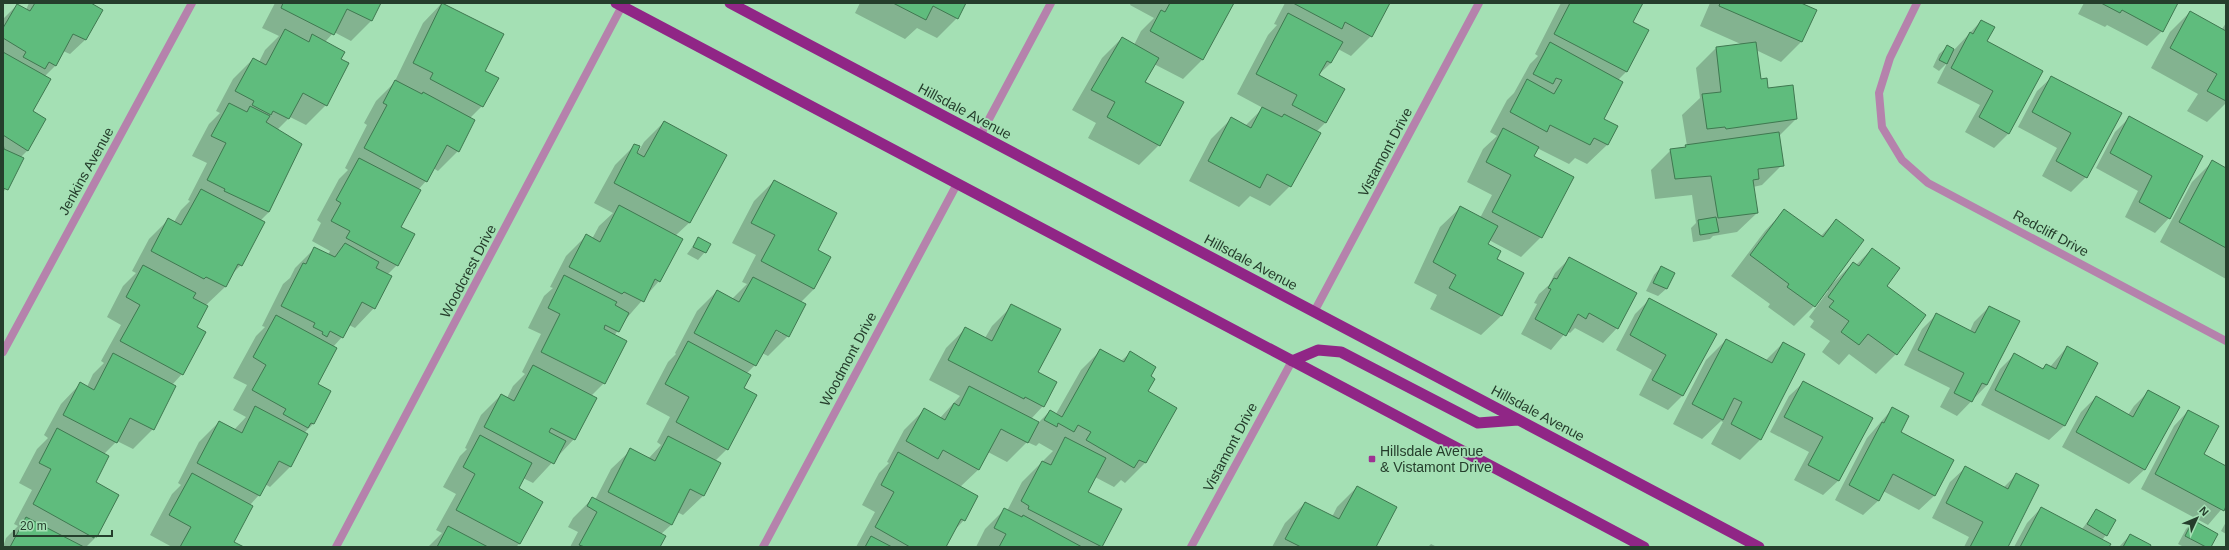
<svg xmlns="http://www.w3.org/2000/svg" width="2229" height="550" font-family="Arial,sans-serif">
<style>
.shadow{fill:#0003;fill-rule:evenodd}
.building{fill:#5fbc7d;stroke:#3f7850}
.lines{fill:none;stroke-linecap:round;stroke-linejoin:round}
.minor{stroke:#b582ac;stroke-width:8}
.trunk{stroke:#902686;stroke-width:11}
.poi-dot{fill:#9e3293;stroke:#a4e0b4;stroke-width:1.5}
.labels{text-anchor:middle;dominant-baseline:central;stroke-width:3.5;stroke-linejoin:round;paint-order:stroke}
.street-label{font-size:14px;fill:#253e2c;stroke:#a4e0b4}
.poi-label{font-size:14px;fill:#253e2c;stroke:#a4e0b4;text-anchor:start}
</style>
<rect width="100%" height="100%" fill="#a4e0b4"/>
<path class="shadow" d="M29,3H89L102,10L85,40L70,54L63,51L56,65L44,77L32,112L28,150L20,158L22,159L3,193V19L17,5L26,10Z
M275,3H380L371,21L351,41L334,32L325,42L340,59L326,105L306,125L290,117L277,130L301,144L269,212L260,221L241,265L231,275L225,287L205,306L196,327L182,374L172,385L153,429L133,449L117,441L104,454L94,482L96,537L86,547H3L6,538L18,526L14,524L32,490L19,483L37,449L48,438L44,435L61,404L80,384L87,387L93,374L104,363L101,361L121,325L107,317L123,286L136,273L132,271L149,239L169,219L174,222L181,210L190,201L188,200L207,163L192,156L209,124L220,113L216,111L233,79L253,59L259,62L265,50L279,36L262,28Z
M442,3L484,71L482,106L470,118L458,151L438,171L433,168L426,181L418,190L400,227L397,265L387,275L374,308L355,328L349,325L342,337L333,347L317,384L313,424L304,433L307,435L290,467L270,487L265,484L259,495L250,505L233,542L242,547H172L150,535L172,494L181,485L178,483L199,442L219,422L234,430L246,417L233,410L247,385L233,378L256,336L265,327L262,326L283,284L290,278L295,268L315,248L328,255L330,251L312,241L321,223L317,220L339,179L348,170L345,168L367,125L364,123L376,101L394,83L423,23Z
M860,3H965L957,18L937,38L917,28L905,39L855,13Z
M1131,3H1233L1202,60L1183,79L1154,64L1144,82L1159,145L1139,165L1088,138L1096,123L1072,110L1102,58L1122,38L1134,45L1141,31L1154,18L1130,5Z
M1285,3H1389L1371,36L1351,56L1338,49L1331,63L1318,75L1326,122L1316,132L1290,186L1270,206L1250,196L1239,207L1189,181L1211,139L1231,119L1245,126L1263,108L1237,94L1268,35L1277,25L1274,24Z
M1561,3H1642L1632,22L1648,31L1626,72L1618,80L1603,119L1617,127L1607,145L1587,164L1575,158L1569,164L1537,148L1533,157L1541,237L1521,257L1489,240L1487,245L1496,259L1523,273L1501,316L1481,335L1430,309L1437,295L1414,283L1440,227L1460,208L1480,218L1492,195L1467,182L1483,149L1497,136L1490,132L1507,100L1514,93L1530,64L1538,56L1535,54Z
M1710,3H1806L1804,5L1801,42L1781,62L1756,50L1760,80L1796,119L1778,137L1782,165L1762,185L1753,187L1757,213L1737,232L1713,236L1710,239L1693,242L1691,228L1696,223L1692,195L1655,199L1651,170L1671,150L1683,148L1687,146L1682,115L1700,98L1696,68L1716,48L1743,45L1700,26Z
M2084,3H2177L2162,31L2147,46L2107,25L2105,27L2078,14Z
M2190,12L2222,29L2226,23V103L2207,122L2187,111L2198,94L2151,68L2170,32Z
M1981,21L2009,133L1994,148L1965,132L1980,105L1937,83L1947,63L1939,71L1933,67L1939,54L1947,47L1954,50Z
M2052,77L2120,114L2086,177L2071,192L2042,176L2057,148L2018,127L2037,91Z
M2129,118L2169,218L2155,233L2125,217L2138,191L2096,168L2115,132Z
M664,122L725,155L689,223L675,236L659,281L625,320L614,336L604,383L591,396L574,439L533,483L523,478L517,489L541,502L519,544L516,547H428L442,533L436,530L456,494L443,487L460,456L467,449L465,448L481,415L501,395L507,398L513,386L525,374L522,372L541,334L528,328L544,296L553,288L550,287L566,256L586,236L592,239L599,226L613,213L594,203L615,165L635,145L637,154L644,142Z
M2212,162L2226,169V279L2160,242L2192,182Z
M774,181L816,250L814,289L801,302L788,336L768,356L762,353L755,365L746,374L727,449L715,461L720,464L703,496L683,515L677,512L671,525L661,534L659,547H570L578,532L568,527L573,518L593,498L595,500L611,469L631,450L648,459L661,445L657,442L670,417L646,404L668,362L676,354L675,353L697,311L717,291L732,299L747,284L742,282L756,255L732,243L754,201ZM771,328L782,332V334Z
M1784,211L1820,237L1836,220L1830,286L1853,263L1856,265L1872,249L1885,287L1896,354L1876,374L1849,354L1839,365L1822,352L1830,341L1810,327L1814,321L1809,317L1828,291L1827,289L1814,306L1794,326L1768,307L1770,304L1731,276L1765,231Z
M699,238L705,252L698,260L687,254Z
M1570,258L1617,328L1603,343L1575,328L1570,333L1567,331L1551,350L1521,334L1537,304L1534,303L1539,294L1549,285L1555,273Z
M1661,267L1674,273L1666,289L1658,296L1646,291L1654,275Z
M1650,299L1715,335L1682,396L1668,410L1639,395L1652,370L1616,350L1635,314Z
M1012,306L1037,373L1043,406L1031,419L1038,423L1050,411L1056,414L1081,370L1101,350L1121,361L1130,353L1149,377L1146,391L1176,408L1145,463L1125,483L1121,480L1114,487L1095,477L1087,492L1101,546L976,547L985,529L1005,509L1007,511L1022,482L1053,451L1039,443L1036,446L1027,442L1007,462L988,452L979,469L960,487L964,520L953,532L944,547H856L875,512L862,505L879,473L889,463L887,462L904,430L924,410L940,418L960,396L929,380L946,348L966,328L985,338L992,326Z
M1989,307L1987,385L1957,416L1940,407L1950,388L1904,365L1922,329L1937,314L1970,331L1974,322Z
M1726,340L1765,361L1783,343L1793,377L1760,440L1740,460L1711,444L1723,422L1721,421L1702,439L1673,424L1706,360Z
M2067,347L2097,363L2064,426L2049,440L1981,405L2000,369L2015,354L2042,369L2046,365L2050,367Z
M1804,382L1872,418L1838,481L1823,495L1794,480L1809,452L1770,432L1789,396Z
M2149,391L2178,408L2144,470L2129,484L2062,447L2081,412L2096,397L2128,415L2134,406Z
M1893,408L1899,432L1953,461L1934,496L1919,510L1883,491L1878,501L1863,515L1835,500L1867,438Z
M2188,411L2202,454L2226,467V504L2208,525L2141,489L2174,426Z
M1965,468L2003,488L2016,475L2007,547H1964L1969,537L1932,518L1950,482Z
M1357,487L1375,547H1272L1285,523L1305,503L1332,517L1337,507Z
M2041,508L2082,529L2096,511L2106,535L2102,540L2108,547H2014L2027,523Z
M2193,522L2209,547H2184L2178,544L2186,529Z
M2226,522V534L2221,531Z
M2130,535L2149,547H2119Z
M1431,544L1437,547H1428Z"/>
<path class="building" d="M35,3H91L103,10L86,40L73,34L56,66L49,62L45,69L23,57L26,52L3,38V28L17,4L30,11Z
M283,3H381L372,21L347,9L334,35L281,8Z
M442,3L504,34L485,71L499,78L483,107L430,79L433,73L413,63Z
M893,3H966L958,19L933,6L926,20Z
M1170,3H1234L1203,60L1150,31L1161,10L1165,12Z
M1293,3H1390L1372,37L1345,22L1342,29Z
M1570,3H1643L1633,22L1649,30L1627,72L1554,34Z
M1720,3H1801L1817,10L1802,42L1719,6Z
M2101,3H2178L2163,32L2122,10L2120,13Z
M2190,11L2226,31V101L2207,91L2217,74L2170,48Z
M1288,13L1343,42L1331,63L1327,61L1319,75L1345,89L1326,123L1292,105L1297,95L1256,74Z
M1981,20L1995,27L1987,41L2043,71L2009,134L1979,117L1993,91L1951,68L1970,32L1973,34Z
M285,29L309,42L312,34L345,52L341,59L349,63L327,106L303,93L289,119L273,111L271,115L252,105L254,101L235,91L253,58L266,65Z
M1122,37L1159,58L1145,82L1184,102L1160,146L1107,117L1115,102L1091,90Z
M1550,42L1623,82L1604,119L1618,126L1608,145L1594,138L1590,145L1550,125L1547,132L1510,112L1527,79L1554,94L1562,80L1556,78L1553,84L1533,74Z
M1756,42L1761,79L1767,78L1768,88L1793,85L1797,119L1726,129L1725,127L1707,129L1702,94L1721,92L1716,47Z
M1947,45L1954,49L1947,64L1939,60Z
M3,52L51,79L33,111L46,119L28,151L3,135Z
M2051,76L2122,113L2087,178L2056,161L2071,133L2032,112Z
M395,80L422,94L423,92L475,120L459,152L447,145L427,182L364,148L387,105L383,103Z
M229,103L247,112L250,106L270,116L266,122L302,144L269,212L224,191L225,189L207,180L226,143L211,136Z
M1262,107L1282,117L1284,114L1321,133L1291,187L1267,174L1260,188L1208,161L1231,117L1251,128Z
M2129,116L2203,156L2170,219L2139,202L2152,176L2110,153Z
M664,121L727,155L690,223L614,183L634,144L640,146L637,153L644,157Z
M1503,128L1539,147L1534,156L1574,177L1542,238L1492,212L1511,175L1486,162Z
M1779,132L1784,166L1758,169L1759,179L1753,180L1758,213L1718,218L1711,176L1675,179L1670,149L1686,147L1685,145Z
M3,143L4,149L24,158L8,190L3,188Z
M359,158L421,190L401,227L415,234L398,266L346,238L350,231L331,221L341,203L336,200Z
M2212,160L2226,168V248L2179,222Z
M774,180L837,213L818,250L831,257L814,289L761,261L775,235L751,223Z
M201,189L265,222L242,266L238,264L226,287L206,277L204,279L151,251L168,218L181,225Z
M619,205L683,239L660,282L655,279L644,302L624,292L622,294L569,267L586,234L600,242Z
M1460,206L1498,226L1488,244L1501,251L1497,259L1524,273L1502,316L1449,288L1456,275L1433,262Z
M1784,209L1823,237L1836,219L1864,240L1815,307L1787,287L1789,284L1750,255Z
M1716,217L1719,232L1700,235L1698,220Z
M698,237L711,244L706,253L693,247Z
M345,243L379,262L376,268L392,276L375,309L362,302L343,338L330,331L327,337L322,334L323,332L313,327L315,323L281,306L303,263L306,264L314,247L335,257Z
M1872,248L1900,268L1887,286L1926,315L1897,355L1868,334L1859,345L1841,332L1849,321L1829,307L1834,301L1828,297L1853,262L1859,266Z
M1569,257L1637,293L1618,329L1589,313L1586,319L1578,314L1566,336L1535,319L1551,289L1548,288L1554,278L1557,279Z
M143,265L196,293L193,298L208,306L197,327L206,332L183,375L120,341L140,305L126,297Z
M1661,266L1675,273L1667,289L1653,283Z
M564,275L617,302L615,305L629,313L619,332L605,325L604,329L627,341L605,384L541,352L560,314L548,308Z
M753,277L806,304L789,337L776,330L756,366L694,333L717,290L739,302Z
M1649,298L1717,334L1683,396L1652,380L1666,355L1630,335Z
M1011,304L1061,329L1038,372L1057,382L1044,407L1025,397L1024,399L948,360L965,327L992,341Z
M1989,306L2020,321L1987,385L1982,383L1972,402L1954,393L1964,373L1918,350L1936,313L1975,333Z
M276,315L337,348L318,384L331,391L314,424L311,423L308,428L283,414L286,409L252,390L266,365L253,357Z
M1726,339L1772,363L1783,342L1805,354L1761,440L1731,424L1742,402L1734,398L1723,420L1692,404Z
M688,341L751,375L744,388L757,395L728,450L676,422L689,397L665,384Z
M2067,346L2098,363L2065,426L1995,390L2014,353L2043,369L2046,364L2056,369Z
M1100,349L1124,362L1130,351L1156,367L1151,376L1155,379L1148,391L1177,408L1146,463L1139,460L1134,468L1086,440L1091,432L1078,425L1074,432L1058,423L1057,427L1044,420L1050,410L1062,417Z
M113,353L176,386L154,430L130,418L117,443L63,415L80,382L94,390Z
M533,365L597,398L575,440L551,428L549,432L566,441L554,464L484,427L501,394L514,401Z
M1803,381L1873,418L1839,481L1808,465L1823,437L1784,417Z
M969,386L1039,422L1028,443L1001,429L979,470L943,450L938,459L906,441L924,408L945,420L954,403L959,406Z
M2148,390L2180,407L2145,470L2076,432L2096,396L2133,417Z
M255,406L308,434L291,467L279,461L260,496L197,463L219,421L242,433Z
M1892,407L1909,416L1901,432L1954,460L1935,496L1893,474L1879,501L1849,485L1882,422L1884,423Z
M2188,410L2219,426L2204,454L2226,466V506L2224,511L2155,474Z
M57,428L109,456L96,482L119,495L97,537L94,536V538L33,504L51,469L39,463Z
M480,435L532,463L519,488L543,502L520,544L456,510L475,474L463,467Z
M668,436L721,463L704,496L690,489L672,525L608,492L630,448L655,461Z
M1065,437L1106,458L1088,492L1122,509L1102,547L1028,509L1029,506L1021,501L1042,461L1051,465Z
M898,452L978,496L965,521L961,519L946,547H910L875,527L894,492L881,485Z
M1965,466L2008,489L2016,473L2039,485L2008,547H1970L1983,522L1946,503Z
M192,473L253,506L234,542L244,547H180L191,527L169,515Z
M1357,486L1397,507L1376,547H1301L1285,539L1305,502L1339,519Z
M592,497L666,536L660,547H585L579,545L597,512L587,506Z
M2041,507L2111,544L2109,547H2020Z
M1004,508L1022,517L1023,515L1082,547H999L1006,534L994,528Z
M2096,509L2116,520L2107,536L2087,524Z
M26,517L84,547H10Z
M2193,520L2218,534L2211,547H2206L2185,536Z
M448,526L488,547H437Z
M2130,534L2151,545L2150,547H2123Z
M871,536L892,547H865Z"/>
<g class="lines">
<path class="minor" d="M1917,3L1890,58L1879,93L1882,127L1902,160L1928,183L2226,341
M980,136L1051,3
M1314,312L1479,3
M3,352L192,3
M336,547L622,6
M763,547L957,184
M1191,547L1292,361"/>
<path class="trunk" d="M616,3L1644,547
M730,3L1759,547
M1292,361L1318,350L1341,352L1478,423L1518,420"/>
</g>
<rect class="poi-dot" x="1368" y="455" width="8" height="8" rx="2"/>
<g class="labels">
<g class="street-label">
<text transform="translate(965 111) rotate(28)">Hillsdale Avenue</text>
<text transform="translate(1385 152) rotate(-62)">Vistamont Drive</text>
<text transform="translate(86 171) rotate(-61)">Jenkins Avenue</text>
<text transform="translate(2051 233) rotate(28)">Redcliff Drive</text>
<text transform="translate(1251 262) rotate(28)">Hillsdale Avenue</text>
<text transform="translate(468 271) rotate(-62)">Woodcrest Drive</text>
<text transform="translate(848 359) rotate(-62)">Woodmont Drive</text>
<text transform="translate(1538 413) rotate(28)">Hillsdale Avenue</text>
<text transform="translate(1230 447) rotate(-62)">Vistamont Drive</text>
</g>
<g class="poi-label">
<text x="1380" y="451">Hillsdale Avenue<tspan x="1380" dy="16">&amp; Vistamont Drive</tspan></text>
</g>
</g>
<rect width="2229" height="550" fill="none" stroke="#253e2c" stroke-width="8"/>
<g transform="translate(2197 518) rotate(46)" stroke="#a4e0b4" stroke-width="3" paint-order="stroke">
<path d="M0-3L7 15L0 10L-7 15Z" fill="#253e2c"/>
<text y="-6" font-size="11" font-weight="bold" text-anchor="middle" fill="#253e2c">N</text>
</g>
<path d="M14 530v6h98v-6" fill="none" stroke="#253e2c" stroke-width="2"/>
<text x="20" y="530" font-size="12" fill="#253e2c" stroke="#a4e0b4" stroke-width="3" paint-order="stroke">20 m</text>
</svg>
